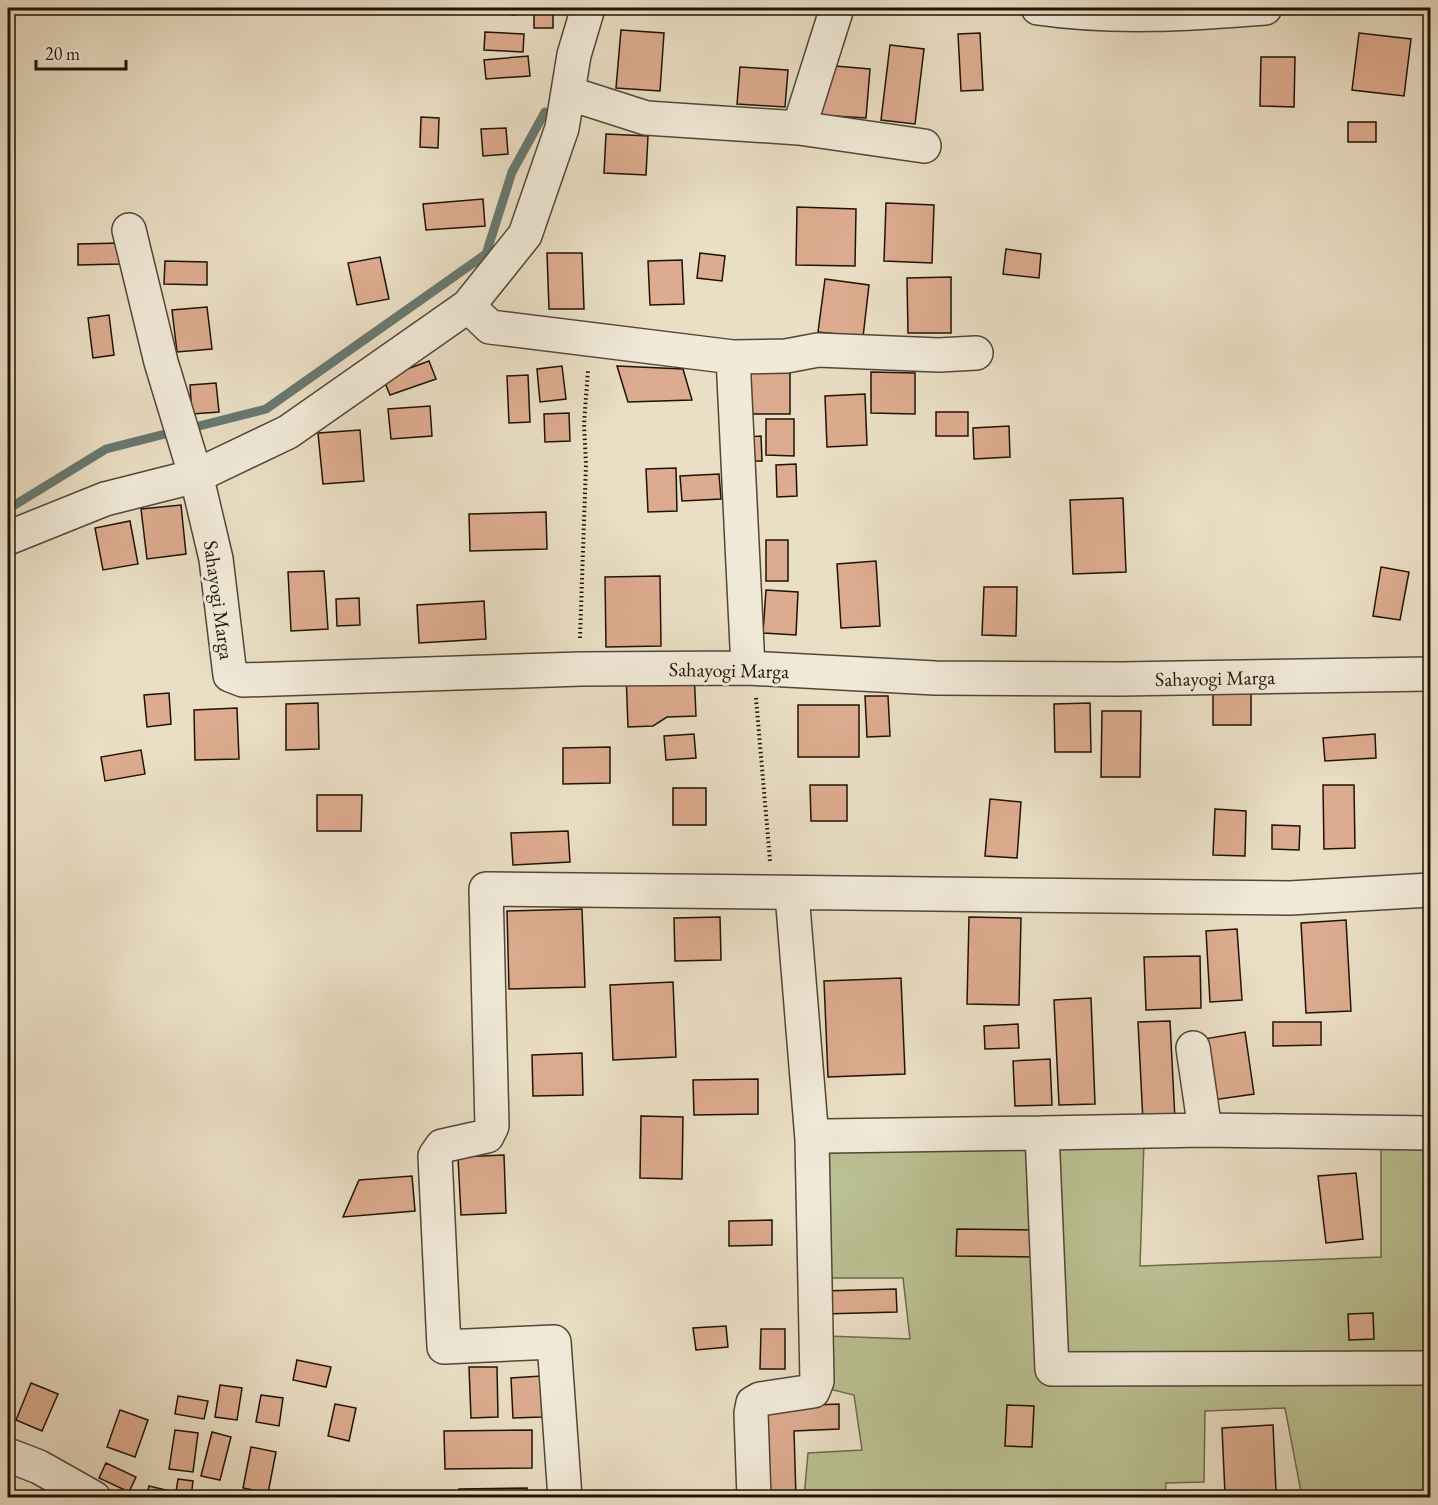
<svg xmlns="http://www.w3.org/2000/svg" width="1438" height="1505" font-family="'EB Garamond',serif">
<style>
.green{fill:#bac092;stroke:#6c6a4c;stroke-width:1.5}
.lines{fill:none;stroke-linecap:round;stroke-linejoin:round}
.stream{stroke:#687870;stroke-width:9}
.building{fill:#ddab8f;stroke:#1f1307;stroke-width:1.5}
.minor-casing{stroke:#524636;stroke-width:36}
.path{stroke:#1f1307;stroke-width:4;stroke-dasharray:1.5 3;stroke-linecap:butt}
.minor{stroke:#f1ead9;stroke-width:33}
.labels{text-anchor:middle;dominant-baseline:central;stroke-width:6;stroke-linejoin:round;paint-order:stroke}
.street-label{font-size:20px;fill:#1f1307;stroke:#f1ead9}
</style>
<rect width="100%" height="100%" fill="#eadec4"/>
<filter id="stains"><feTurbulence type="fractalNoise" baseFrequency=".00333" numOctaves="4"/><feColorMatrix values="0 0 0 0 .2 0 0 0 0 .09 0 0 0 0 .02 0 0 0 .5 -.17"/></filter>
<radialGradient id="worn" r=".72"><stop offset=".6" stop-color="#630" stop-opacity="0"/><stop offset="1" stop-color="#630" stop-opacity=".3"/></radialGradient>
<path class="green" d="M1144,1141L1140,1266L1381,1257V1142H1430V1490H1425V1497H1302L1285,1408L1205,1411L1204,1482L1166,1483L1165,1497L804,1498L808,1453L862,1450L854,1395L825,1388L827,1336L910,1339L903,1278H819L817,1148Z"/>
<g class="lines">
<path class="stream" d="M187,429L266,409L486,254L512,172L545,112
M8,509L106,449L165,434"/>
</g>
<path class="building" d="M483,8H515V15L482,12Z
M534,8H553V28H534Z
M621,30L664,33L660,91L616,88Z
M485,32L524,34L523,52L484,50Z
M980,33L983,90L961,91L958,34Z
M1359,33L1411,39L1404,96L1352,90Z
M890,45L924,49L915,124L881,120Z
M528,56L530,76L486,79L484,60Z
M1261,57H1295L1294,107L1260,106Z
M823,65L870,69L866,118L819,115Z
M740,67L788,70L785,107L737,104Z
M421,117L439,118L438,148L420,147Z
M1348,122H1376V142H1348Z
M506,128L508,154L483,156L481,129Z
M606,134L648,136L646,175L604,173Z
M483,199L485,226L426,230L423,204Z
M886,203L934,205L932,263L884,261Z
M797,207L856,209L855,266L796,265Z
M121,243V264L78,265V244Z
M1006,249L1041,254L1039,278L1003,274Z
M547,253H582L584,309H549Z
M700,253L725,256L722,281L697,278Z
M380,257L389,299L357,305L348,263Z
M682,260L684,304L650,305L648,261Z
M165,261L207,262V285L164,284Z
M951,277V333H908L907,278Z
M825,279L869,285L863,337L818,332Z
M207,307L212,349L177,352L172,310Z
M109,315L114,355L93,358L88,318Z
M429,361L436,379L390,395L383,378Z
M562,366L566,399L540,402L537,369Z
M617,366L683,369L692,400L628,402Z
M790,371V414H747V372Z
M871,372L915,373V414L871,413Z
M528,375L530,422L509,423L507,376Z
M216,383L219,412L192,414L190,385Z
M865,394L867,445L827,447L825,396Z
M430,406L432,436L391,439L388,409Z
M936,412H968V436H936Z
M569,413L570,441L545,442L544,414Z
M766,419H794V456L766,455Z
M1009,426L1010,457L974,459L973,428Z
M360,430L364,481L323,484L318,433Z
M761,436L762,461H748V437Z
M796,464L797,496L777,497L776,465Z
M676,468L677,511L648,512L646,469Z
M719,474L721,499L682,501L680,476Z
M1123,498L1126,572L1073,574L1070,500Z
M181,505L186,554L147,559L141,509Z
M546,512L547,549L470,551L469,514Z
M130,521L138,564L103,570L95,528Z
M766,540H788V581H766Z
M876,561L880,626L841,628L837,564Z
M1381,567L1409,572L1400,620L1373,616Z
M324,571L328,629L291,631L288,572Z
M660,576L661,646L606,647L605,577Z
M1425,582H1430V625H1427Z
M984,587H1017L1016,636L982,635Z
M766,590L798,592L796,635L763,633Z
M359,598L360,625L337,626L336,599Z
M484,601L486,639L419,643L417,605Z
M694,669L696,716L667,717L653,726L628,727L626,672Z
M1213,691H1251V725H1213Z
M169,693L171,724L147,727L144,695Z
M865,696H888L890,736L867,737Z
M318,703L319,749L286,750V704Z
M1090,703L1091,752H1055L1054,704Z
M798,705H859V757H798Z
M237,708L239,759L195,760L194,710Z
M1102,711H1141L1140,777H1101Z
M694,734L696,758L666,760L664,736Z
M1375,734L1376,758L1325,761L1323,738Z
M610,747V783L563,784V748Z
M141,750L145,774L105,781L101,757Z
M810,785H847V821H811Z
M1323,785H1354L1355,848L1324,849Z
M673,788H706V825H673Z
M317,795H362L361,831H317Z
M990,799L1021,802L1017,858L985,856Z
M1215,809L1246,811L1245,856L1213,855Z
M1272,825L1300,826L1299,850L1272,849Z
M568,831L570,862L513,865L511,833Z
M582,909L585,987L509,989L507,911Z
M720,917L721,960L675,961L674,918Z
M969,917L1021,918L1019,1005L967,1004Z
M1346,920L1351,1011L1306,1013L1301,923Z
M1237,929L1242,1000L1210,1002L1206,931Z
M1200,956L1201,1008L1146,1010L1144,957Z
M901,978L905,1074L828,1077L824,981Z
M673,982L676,1057L613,1060L610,985Z
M1091,998L1095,1104L1059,1105L1054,1000Z
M1170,1021L1175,1120L1143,1122L1138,1022Z
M1273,1022H1321V1045L1273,1046Z
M1018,1024L1019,1048L985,1049L984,1026Z
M1245,1032L1254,1094L1213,1100L1204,1039Z
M582,1053L583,1095L533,1096L532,1055Z
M1050,1059L1052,1105L1015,1106L1013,1061Z
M758,1079V1114L694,1115L693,1080Z
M641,1116L683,1117L682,1179L640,1178Z
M504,1155L506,1213L461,1215L458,1157Z
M1356,1173L1363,1239L1326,1243L1318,1176Z
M412,1176L415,1211L343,1217L359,1180Z
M772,1220V1245L729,1246V1221Z
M957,1229L1039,1230L1038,1257L956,1256Z
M896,1289L897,1312L823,1314L822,1291Z
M1373,1313L1374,1339L1349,1340L1348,1314Z
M726,1326L728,1347L696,1350L693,1328Z
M761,1329H785V1369H760Z
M297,1360L331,1367L326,1387L293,1380Z
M469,1367H497L498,1417L471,1418Z
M541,1376L542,1417L513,1418L511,1378Z
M31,1383L58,1394L42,1431L16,1420Z
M220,1385L242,1388L237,1420L215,1417Z
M261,1395L283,1398L279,1426L256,1422Z
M178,1396L208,1401L204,1419L175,1414Z
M335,1404L356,1408L349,1441L328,1436Z
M839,1404V1429L794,1431L796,1498H766L763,1407Z
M1007,1405L1034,1406L1032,1447L1005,1446Z
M120,1410L148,1420L135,1457L107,1447Z
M1273,1425L1276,1491L1225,1494L1222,1428Z
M175,1430L198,1433L193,1472L169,1469Z
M532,1430V1468L445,1469L444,1431Z
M212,1432L231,1437L220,1480L201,1476Z
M251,1447L276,1452L268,1493L243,1488Z
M106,1463L136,1477L129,1492L99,1478Z
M178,1479L193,1481L191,1498H175Z
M149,1486L170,1491L168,1498H146Z
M527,1488V1498H459V1489Z"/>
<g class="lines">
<defs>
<path id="minor" d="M1038,8C1114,19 1190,14 1265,8
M568,93L646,118L799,128L924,146
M799,128L837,8
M129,230L161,362L199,487L216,559L230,675L243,680L581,669L748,668L935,678L1121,679L1430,674
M468,306L490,327L733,357L748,668
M733,357L786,356L818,350L939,355L976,353
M8,538L105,499L196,476L288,432L468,306L525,235L562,128L574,55L588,8
M1193,1048L1205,1130
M1042,1133L1205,1130L1430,1133
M812,1140L826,1136L1042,1133L1052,1369L1430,1368
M8,1455L39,1467L94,1498
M565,1498L554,1342L444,1347L435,1156L442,1146L487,1136L492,1126L486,889L1290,898L1430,890
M754,1498L751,1413L753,1403L760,1399L813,1391L817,1381L812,1140L792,894"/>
</defs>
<use href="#minor" class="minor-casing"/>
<path class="path" d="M580,638L586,464L584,424L588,370
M756,698L770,861"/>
<use href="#minor" class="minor"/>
</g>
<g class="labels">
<g class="street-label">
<text transform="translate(219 600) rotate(82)">Sahayogi Marga</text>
<text transform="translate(729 670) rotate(1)">Sahayogi Marga</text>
<text transform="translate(1215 678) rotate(-1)">Sahayogi Marga</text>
</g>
</g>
<rect width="1438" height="1505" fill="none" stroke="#eadec4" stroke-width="30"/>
<rect x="9" y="9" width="1420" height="1487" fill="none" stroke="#1f1307" stroke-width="3"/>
<rect x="15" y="15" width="1408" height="1475" fill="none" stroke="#1f1307" stroke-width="1.5"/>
<path d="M36 60v9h90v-9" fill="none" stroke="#1f1307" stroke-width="3"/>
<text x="45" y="60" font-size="18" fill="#1f1307" stroke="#f1ead9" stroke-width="4.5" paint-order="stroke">20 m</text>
<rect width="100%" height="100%" filter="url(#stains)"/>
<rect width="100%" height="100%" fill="url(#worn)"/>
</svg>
